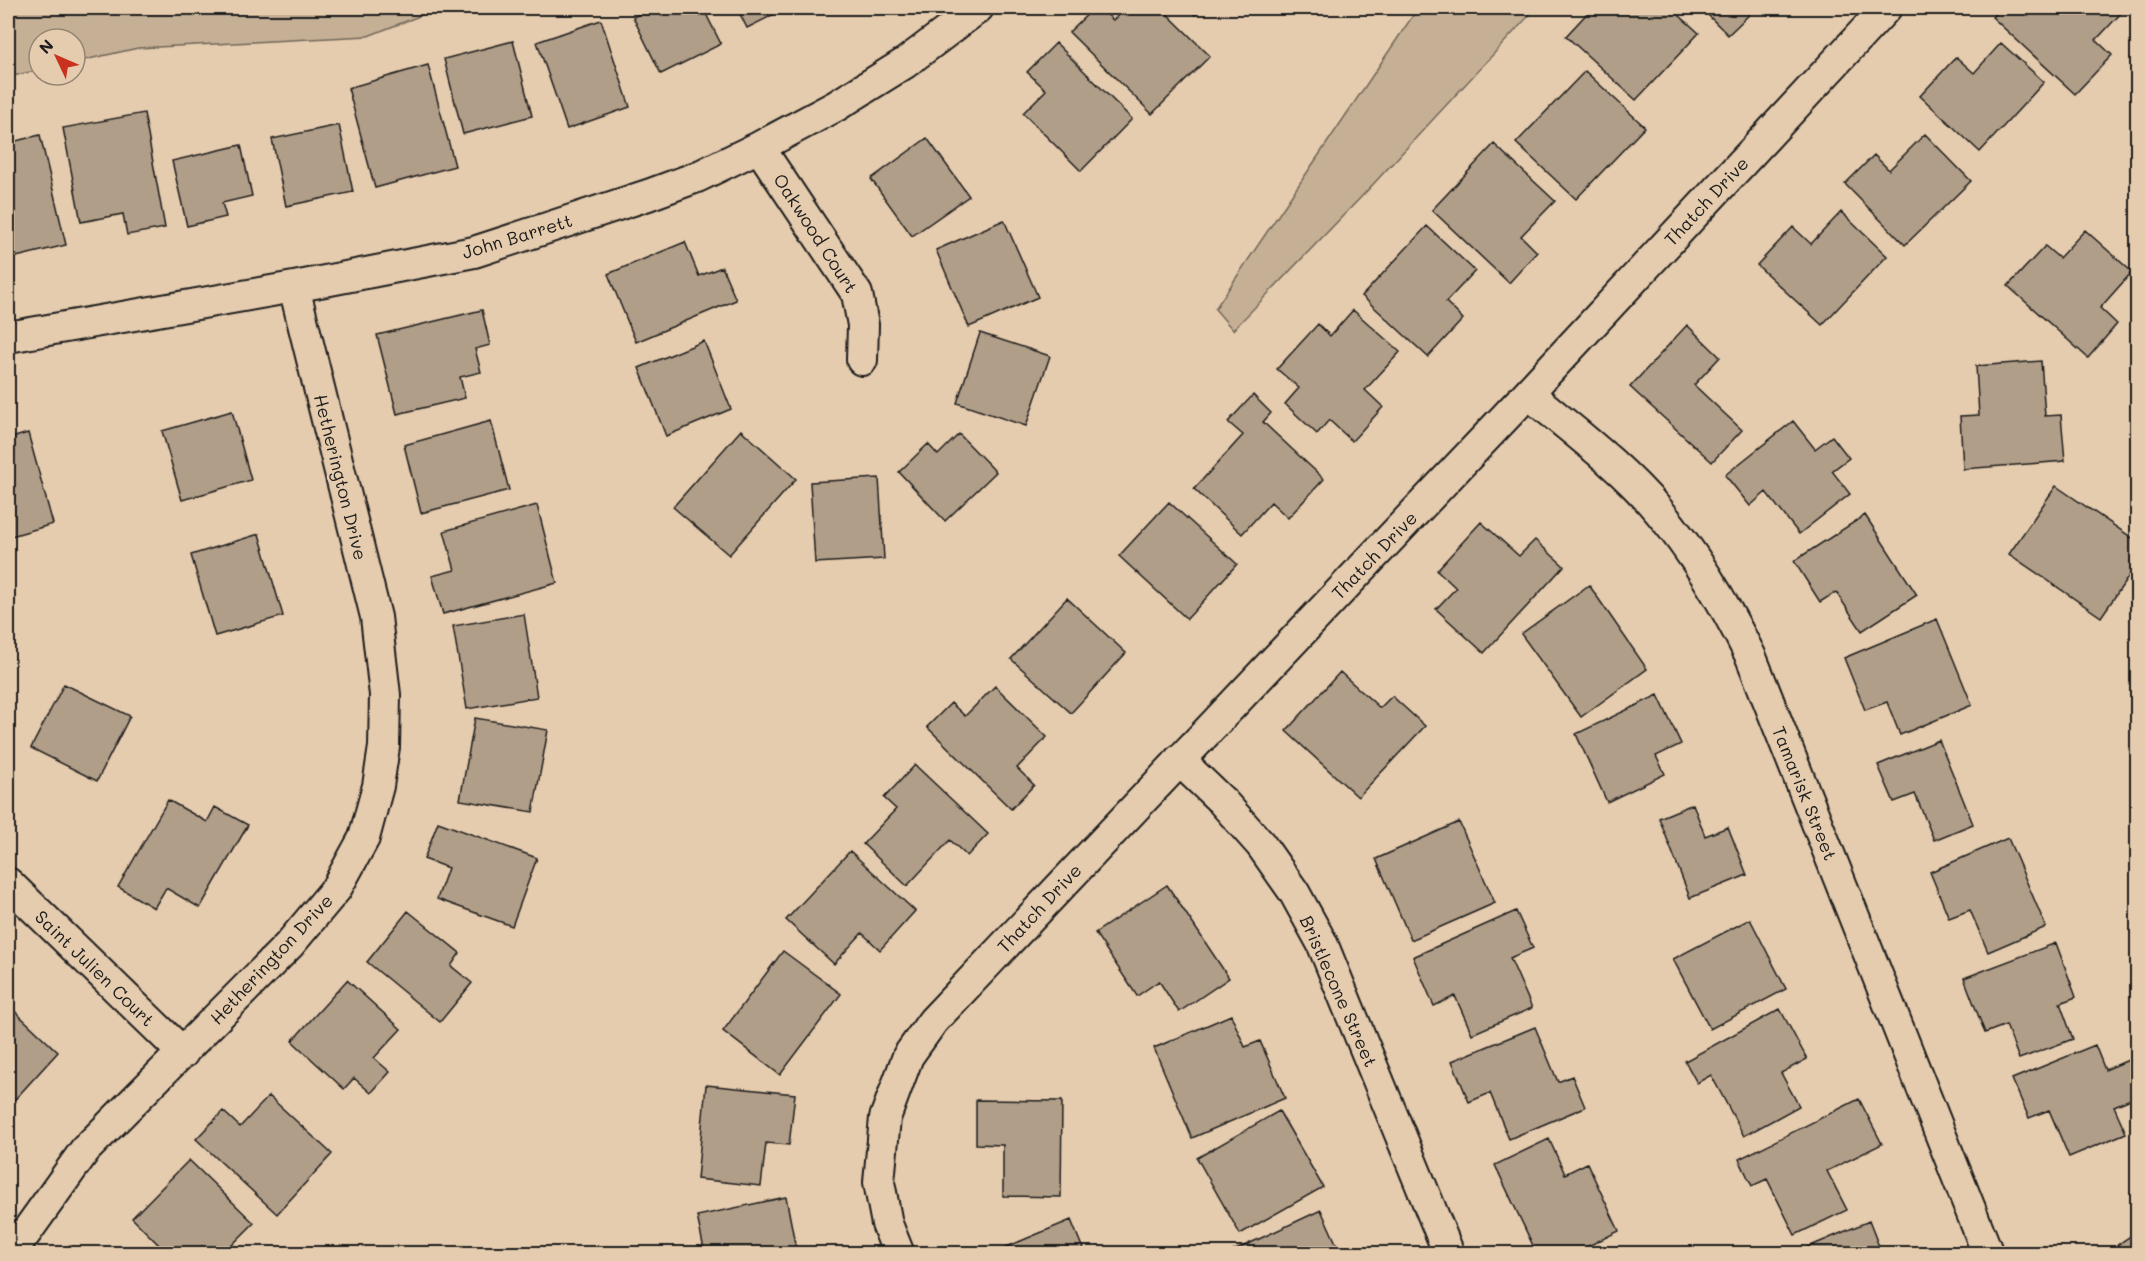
<svg xmlns="http://www.w3.org/2000/svg" width="2145" height="1261" font-family="Mali,sans-serif">
<style>
.green{fill:#c5b096;stroke:#706659;stroke-width:1.5}
.building{fill:#b19e88;stroke:#1c1c1c;stroke-width:1.5}
.lines{fill:none;stroke-linecap:round;stroke-linejoin:round}
.street-casing{stroke:#1c1c1c;stroke-width:34}
.street{stroke:#e6ccae;stroke-width:30}
.labels{text-anchor:middle;dominant-baseline:central;stroke-width:5;stroke-linejoin:round;paint-order:stroke}
.street-label{font-size:18px;fill:#1c1c1c;stroke:#e6ccae}
</style>
<rect width="100%" height="100%" fill="#e6ccae"/>
<filter id="ink" filterUnits="userSpaceOnUse"><feTurbulence type="fractalNoise" baseFrequency=".0167" numOctaves="2"/><feDisplacementMap in="SourceGraphic" scale="12" xChannelSelector="R" yChannelSelector="G"/><feConvolveMatrix kernelMatrix="1 2 1 2 8 2 1 2 1" color-interpolation-filters="sRGB"/></filter>
<g filter="url(#ink)">
<path class="green" d="M8,8H440L368,36L138,48L75,62V39H39V70L8,77Z
M1418,8H1536L1365,193L1233,330L1215,309Z"/>
<path class="building" d="M651,8H703L721,44L661,74L633,17Z
M737,8H787L747,28Z
M1094,8H1100L1113,20L1126,8H1161L1210,56L1152,114L1069,32Z
M1188,8H1203L1195,15Z
M1592,8H1671L1699,33L1636,100L1566,36Z
M1701,8H1756L1728,35Z
M2001,8H2121L2124,10L2096,40L2112,55L2075,94L1992,17Z
M601,20L630,107L567,129L537,42Z
M513,41L532,116L463,134L444,59Z
M1056,43L1132,119L1081,171L1023,113L1046,90L1027,72Z
M2001,43L2044,82L1980,152L1920,96L1956,57L1974,73Z
M428,65L455,166L375,188L348,88Z
M1585,71L1645,127L1576,199L1516,143Z
M144,113L165,228L127,235L123,214L81,222L63,128Z
M339,125L353,192L286,206L272,139Z
M1925,134L1971,181L1905,245L1845,184L1874,155L1889,170Z
M40,135L66,245L8,259V143Z
M927,138L969,196L912,236L871,179Z
M1494,144L1555,201L1521,236L1537,252L1509,283L1432,210Z
M241,145L252,196L222,203L226,217L187,226L172,161Z
M1841,212L1887,256L1822,325L1757,265L1793,227L1811,244Z
M1004,220L1038,297L969,327L936,250Z
M1427,226L1475,271L1446,302L1463,319L1428,357L1362,296Z
M2085,230L2132,272L2100,308L2117,324L2088,358L2008,286L2045,246L2059,258Z
M685,242L699,276L722,267L736,300L636,342L608,274Z
M482,310L490,345L475,349L481,372L460,377L465,398L397,414L377,335Z
M1353,310L1400,352L1365,390L1383,407L1352,441L1329,420L1317,434L1285,404L1299,388L1277,369L1318,324L1330,336Z
M1687,325L1720,357L1694,385L1742,430L1712,462L1630,387Z
M980,333L1050,356L1026,426L957,403Z
M704,341L731,409L666,436L639,368Z
M2041,361L2045,416L2061,415L2065,461L1963,469L1960,416L1979,415L1976,366Z
M1253,395L1271,413L1263,422L1324,479L1288,518L1271,502L1242,534L1194,489L1243,435L1228,422Z
M232,411L251,480L182,500L162,431Z
M491,421L509,490L421,513L404,445Z
M1793,421L1815,449L1832,436L1849,458L1832,471L1850,494L1799,534L1766,492L1750,506L1725,475Z
M741,430L796,479L729,555L673,507Z
M28,433L53,524L8,537V439Z
M959,434L996,472L945,521L899,472L928,444L938,455Z
M879,478L884,559L815,563L810,482Z
M2056,486L2138,542V563L2101,617L2009,554Z
M1169,502L1237,564L1187,619L1119,556Z
M537,505L557,583L443,614L432,576L455,570L444,531Z
M1865,515L1917,595L1862,631L1836,592L1820,602L1794,561Z
M1481,522L1519,556L1535,540L1564,566L1484,653L1436,609L1456,588L1437,570Z
M259,534L283,616L215,636L191,555Z
M1589,585L1647,669L1581,717L1521,634Z
M1067,598L1126,653L1071,713L1011,659Z
M524,614L537,697L467,709L453,626Z
M1937,619L1972,705L1900,735L1887,702L1865,710L1844,658Z
M1340,672L1380,708L1392,696L1425,726L1358,797L1286,731Z
M64,684L130,716L97,781L31,748Z
M995,686L1047,737L1017,768L1034,785L1011,809L927,727L951,703L965,716Z
M1658,695L1681,744L1656,756L1665,774L1607,802L1576,734Z
M475,718L548,730L533,812L460,800Z
M1939,740L1973,824L1934,840L1915,794L1894,802L1878,765Z
M915,765L988,834L967,856L950,840L907,886L863,844L896,809L884,798Z
M168,800L207,822L215,807L248,825L200,908L166,888L154,908L118,887Z
M1693,804L1705,836L1728,827L1747,875L1690,898L1659,818Z
M438,822L537,858L512,926L437,899L448,868L424,859Z
M1459,822L1495,903L1411,940L1376,859Z
M2008,838L2046,927L1988,952L1970,910L1949,918L1930,872Z
M850,851L915,911L880,950L862,933L834,964L786,920Z
M1167,885L1229,978L1179,1012L1159,981L1137,996L1095,933Z
M408,911L460,953L451,966L472,983L440,1022L367,962Z
M1516,911L1533,948L1510,958L1532,1008L1472,1034L1455,996L1434,1006L1413,957Z
M1750,919L1786,989L1710,1029L1673,959Z
M2056,943L2076,997L2060,1003L2073,1039L2019,1059L2006,1025L1985,1033L1964,978Z
M783,951L841,994L780,1075L723,1031Z
M347,980L401,1029L374,1058L390,1072L371,1093L354,1078L344,1089L292,1041Z
M8,1005L58,1052L8,1107Z
M1780,1009L1807,1059L1781,1073L1799,1106L1744,1136L1711,1075L1697,1083L1685,1061Z
M1231,1015L1245,1047L1260,1041L1285,1098L1192,1138L1154,1048Z
M1535,1027L1558,1082L1572,1076L1585,1107L1509,1139L1490,1093L1469,1102L1452,1061Z
M2095,1045L2105,1070L2138,1056V1096L2114,1106L2126,1133L2069,1157L2049,1110L2029,1118L2012,1079Z
M706,1085L795,1094L789,1145L766,1143L761,1186L697,1179Z
M269,1096L332,1154L277,1214L196,1139L223,1111L240,1127Z
M1859,1099L1882,1144L1827,1171L1847,1210L1795,1235L1767,1179L1752,1186L1739,1159Z
M976,1100L1062,1101L1061,1197L1003,1196V1145L976,1144Z
M1279,1111L1323,1187L1240,1234L1197,1158Z
M1549,1139L1565,1174L1587,1163L1619,1231L1572,1254H1537L1495,1165Z
M189,1160L254,1223L223,1254H210L202,1246L194,1254H168L132,1218Z
M786,1197L797,1254H705L697,1216Z
M1321,1210L1341,1254H1227Z
M1071,1220L1085,1254H993L992,1253Z
M1869,1221L1882,1254H1792Z
M2138,1231V1254H2104Z
M1632,1248L1634,1254H1620Z"/>
<g class="lines">
<defs>
<path id="street" d="M759,147L857,294L863,325L862,360
M8,337L294,287L474,252L648,195L697,177L759,147L836,106L905,63L978,8
M1528,393C1572,430 1621,466 1658,510C1696,555 1725,604 1751,657L1988,1254
M1179,760L1222,801L1261,845L1294,892L1322,943L1449,1254
M8,883L183,1053
M8,1252L25,1234L85,1150L289,945L336,889L364,838L378,786L384,747L385,695L376,617L294,287
M899,1254L887,1224L879,1182L885,1118L908,1056L933,1021L1528,393L1886,8"/>
</defs>
<use href="#street" class="street-casing"/>
<use href="#street" class="street"/>
</g>
</g>
<g class="labels">
<g class="street-label">
<text transform="translate(1706 201) rotate(-47)">Thatch Drive</text>
<text transform="translate(816 233) rotate(57)">Oakwood Court</text>
<text transform="translate(517 236) rotate(-17)">John Barrett</text>
<text transform="translate(341 477) rotate(76)">Hetherington Drive</text>
<text transform="translate(1374 555) rotate(-46)">Thatch Drive</text>
<text transform="translate(1805 793) rotate(68)">Tamarisk Street</text>
<text transform="translate(1039 908) rotate(-47)">Thatch Drive</text>
<text transform="translate(271 959) rotate(-47)">Hetherington Drive</text>
<text transform="translate(95 968) rotate(44)">Saint Julien Court</text>
<text transform="translate(1339 991) rotate(66)">Bristlecone Street</text>
</g>
</g>
<rect width="2145" height="1261" fill="none" stroke="#e6ccae" stroke-width="30"/>
<rect x="15" y="15" width="2115" height="1231" fill="none" stroke="#1c1c1c" stroke-width="2" filter="url(#ink)"/>
<g transform="translate(57 57) rotate(314)"><circle r="28" fill="#e6ccae" stroke="#958674" stroke-width="1.5"/>
<path d="M0-4.5L10 22L0 15L-10 22Z" fill="#c8321e"/>
<text y="-9" font-size="16" font-weight="bold" text-anchor="middle" fill="#1c1c1c">N</text>
</g>
</svg>
